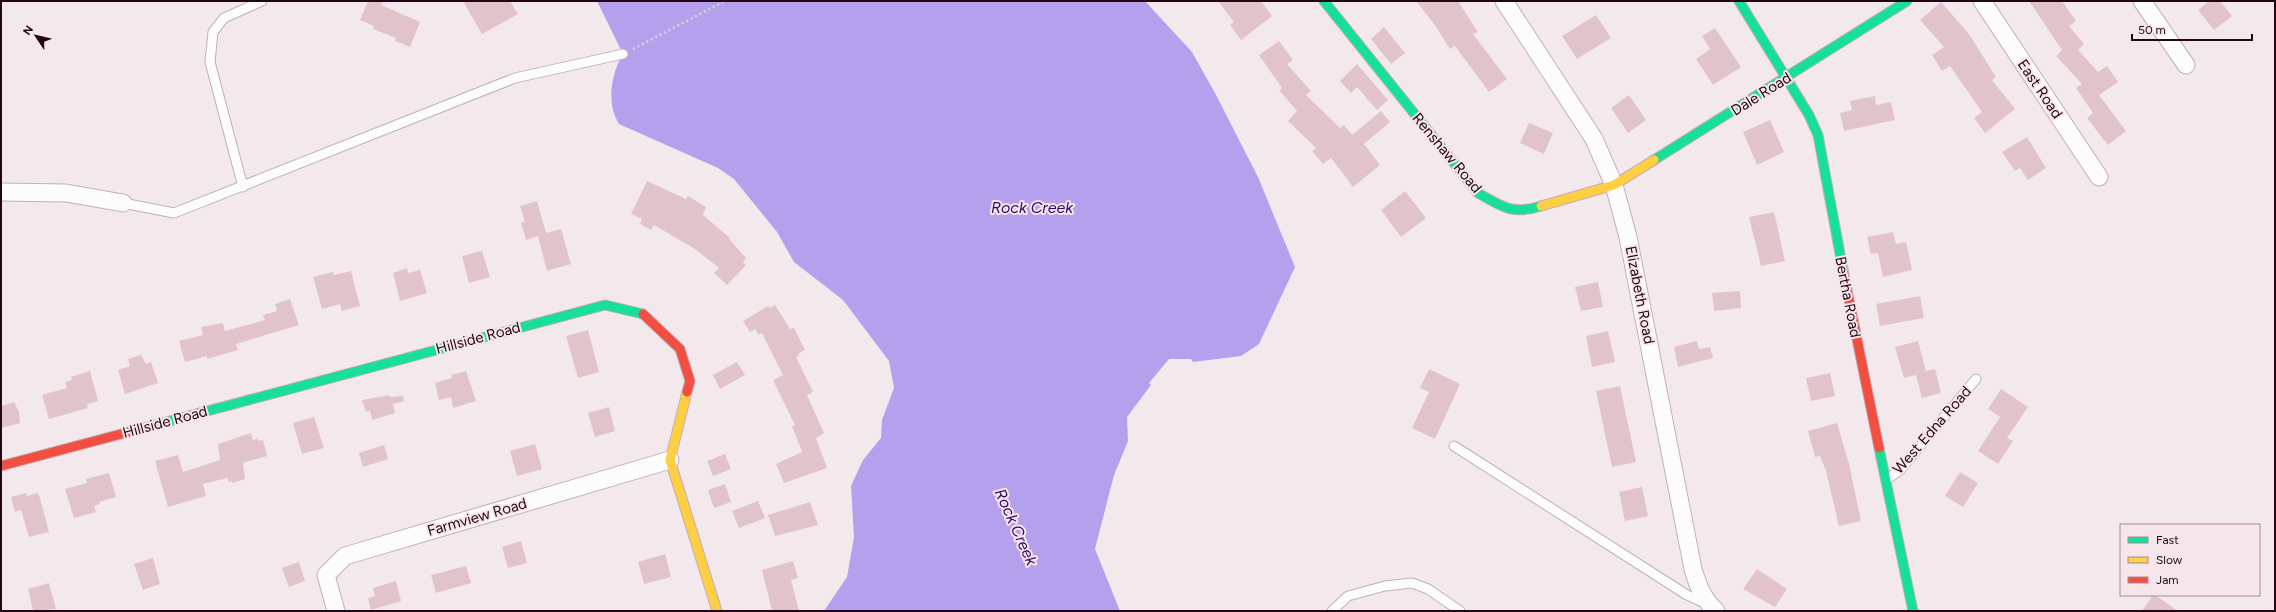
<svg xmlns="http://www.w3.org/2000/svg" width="2276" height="612" font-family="Figtree,sans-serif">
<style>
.water{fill:#b4a0ec}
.building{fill:#e1c4ca}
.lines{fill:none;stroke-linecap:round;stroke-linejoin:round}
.lane-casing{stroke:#c2afb7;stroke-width:11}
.street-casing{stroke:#c2afb7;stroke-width:19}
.fast-casing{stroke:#c2afb7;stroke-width:11}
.slow-casing{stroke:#c2afb7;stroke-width:11}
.jam-casing{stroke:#c2afb7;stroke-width:11}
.path{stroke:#dad6d9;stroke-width:2.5;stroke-dasharray:2 3;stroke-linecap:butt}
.lane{stroke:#fdfcfc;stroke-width:9}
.street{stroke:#fdfcfc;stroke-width:17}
.fast{stroke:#16e098;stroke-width:9}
.slow{stroke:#ffcf43;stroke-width:9}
.jam{stroke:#f24e42;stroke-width:9}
.labels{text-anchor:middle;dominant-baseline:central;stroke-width:4;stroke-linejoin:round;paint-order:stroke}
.street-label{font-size:15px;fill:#230615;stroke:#f7e5ec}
.water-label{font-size:16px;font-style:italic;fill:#300769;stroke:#f7e5ec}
</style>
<rect width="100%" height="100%" fill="#f3e9ed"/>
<path class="water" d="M597,1H1145L1192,52L1215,93L1258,177L1295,267L1259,344L1241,356L1193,362L1191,359H1169L1149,383L1151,385L1127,417L1128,441L1114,475L1095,549L1120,611H824L847,577L854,537L851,486L863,460L881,438L882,420L894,388L889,361L843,300L794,262L777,232L734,179L718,168L619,124C606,103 611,74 623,54Z"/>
<path class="building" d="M368,1H384L381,5L420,22L410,47L395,41L396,38L373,29L374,26L360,20Z
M463,1H510L518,14L482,34Z
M1218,1H1261L1272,16L1241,40L1230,25L1234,22Z
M1416,1H1458L1478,32L1473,34L1507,79L1489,92L1455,46L1450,49L1434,24Z
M2029,1H2062L2076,21L2069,26L2084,44L2078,50L2098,72L2107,66L2118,82L2099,95L2126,131L2108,145L2087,118L2093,113L2076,88L2082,84L2056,56L2062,50Z
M2209,1H2220L2232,16L2214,30L2198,10Z
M1941,2L1969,34L1996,77L1992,80L2015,109L1985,133L1974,118L1982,112L1950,66L1942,71L1932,55L1944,47L1920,20Z
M1596,15L1611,38L1577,59L1562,36Z
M1384,27L1405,53L1391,64L1371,39Z
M1715,28L1741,67L1713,85L1696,59L1710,49L1702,36Z
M1279,41L1293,60L1287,64L1311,91L1306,95L1340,128L1344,125L1352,135L1381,111L1390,122L1364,144L1380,165L1353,187L1331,158L1323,164L1312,151L1316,148L1288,121L1297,111L1279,90L1282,88L1259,55Z
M1357,64L1388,100L1377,110L1357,87L1351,93L1340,81Z
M1629,95L1646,120L1628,133L1611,108Z
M1875,96L1876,105L1891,102L1895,120L1844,131L1840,113L1852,110L1850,101Z
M1770,120L1784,152L1757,165L1743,132Z
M1529,123L1553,133L1544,154L1520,143Z
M2027,137L2046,168L2028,180L2020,168L2015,171L2002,152Z
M647,181L686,199L688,196L706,207L703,215L730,238L729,239L746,258L743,263L746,265L727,285L714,273L719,268L695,249L654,225L651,230L640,224L642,219L631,214Z
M1405,191L1426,218L1401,237L1381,210Z
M537,201L546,233L561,229L571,264L547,271L538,236L526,240L521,223L525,222L520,206Z
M1774,212L1785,261L1761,266L1749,217Z
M1893,232L1896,244L1906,242L1912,270L1883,277L1878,253L1871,254L1867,237Z
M482,251L490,277L469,283L462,256Z
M407,268L408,273L420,270L427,293L400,301L393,273Z
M351,271L360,306L342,311L340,304L322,309L313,277L333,272L334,275Z
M1598,282L1603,307L1581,311L1575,287Z
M1740,291L1741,308L1714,311L1712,293Z
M1920,296L1924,318L1880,326L1876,304Z
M290,299L299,325L236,344L238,350L207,359V356L185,362L179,341L203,335L201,327L223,323L225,331L265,320L263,315L277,311L275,304Z
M775,305L790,329L794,328L805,350L798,354L799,356L796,357L813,392L807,395L824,433L816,438L827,468L784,483L776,464L802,452L792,426L795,425L773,380L783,375L762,333L759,335L755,329L750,332L743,321L768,306L770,308Z
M588,330L599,372L578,378L566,336Z
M1608,331L1615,362L1592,367L1586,336Z
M1697,341L1699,349L1710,347L1713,358L1678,367L1674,347Z
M1918,341L1926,371L1935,369L1941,393L1922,398L1916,375L1904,378L1895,347Z
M141,355L146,364L151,362L158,383L125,394L118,370L130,366L128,359Z
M737,362L745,375L720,389L713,375Z
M1429,369L1460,384L1435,439L1412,428L1429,392L1420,388Z
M90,371L98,401L87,404L88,408L49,419L42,395L67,388L65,382L72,380L71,377Z
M466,371L476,401L453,408L451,397L439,400L435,383L452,378L451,375Z
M1830,373L1835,396L1811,401L1806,378Z
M1620,386L1636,462L1612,467L1596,391Z
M2001,389L2028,407L2007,438L2013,441L1998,464L1978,451L2000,417L1988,409Z
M390,395V397L403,396L404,401L393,404L395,413L372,420L370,411L366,412L362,400Z
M14,402L19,412L20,423L1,428V406Z
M609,407L615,431L595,437L588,413Z
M314,417L324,448L302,454L293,423Z
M1837,423L1849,464L1861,521L1839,526L1826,471L1820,456L1815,457L1808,431Z
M251,433L253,441L257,438L258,441L263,440L267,456L243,463L245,479L232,483V481L229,482L227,478L203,484L206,496L168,507L155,461L178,455L183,472L220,460L218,444Z
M535,444L542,469L517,476L510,451Z
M384,445L388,459L363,467L359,453Z
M725,454L731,469L713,476L707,461Z
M1960,472L1978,483L1963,507L1945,496Z
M109,473L116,497L99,502L100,504L94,506L96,512L74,518L65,489L87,483L86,479Z
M725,484L731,502L714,508L708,490Z
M1642,487L1648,516L1625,521L1619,492Z
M26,493L27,496L37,493L39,495L49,532L29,537L21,510L15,512L11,497Z
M758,501L765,518L739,528L732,511Z
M810,502L818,525L775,536L768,515Z
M521,541L527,563L508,568L502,547Z
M665,554L671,577L644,584L638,562Z
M153,558L160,584L143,590L134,564Z
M793,561L798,578L791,580L799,611H772L762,570Z
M299,562L305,581L289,587L282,568Z
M466,566L471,583L436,593L431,575Z
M1757,569L1787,589L1775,607L1743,589Z
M396,581L401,601L371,610L368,598L375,596L373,588Z
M49,583L56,609L33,611L28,589Z
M2153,595H2155L2178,611H2142Z"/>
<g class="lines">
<defs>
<path id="lane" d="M243,187L210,62L213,32L224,18L262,1
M123,203L174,213L515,78L623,54
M1454,446L1687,595L1707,604
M1886,480L1900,470L1976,379
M1332,611L1348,596L1385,586L1412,583L1428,589L1460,611"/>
<path id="street" d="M1504,1L1594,139L1614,185L1628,237L1693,569C1698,586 1703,599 1716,611
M1982,1L2099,177
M2142,1L2186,65
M1,192L66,193L123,203
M336,611L326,575L345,556L670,460"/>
<path id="fast" d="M1324,1L1478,193C1502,207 1513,215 1541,206
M1739,1L1809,115L1818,135L1843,270
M1654,160L1907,1
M155,425L605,305L643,314
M1879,448L1913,611"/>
<path id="slow" d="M1541,206L1614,185L1654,160
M687,392L670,460L717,611"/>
<path id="jam" d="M1843,270L1879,448
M643,314L680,349L690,381L687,392
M1,466L155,425"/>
</defs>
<use href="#lane" class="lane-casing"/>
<use href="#street" class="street-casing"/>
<use href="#fast" class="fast-casing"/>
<use href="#slow" class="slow-casing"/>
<use href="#jam" class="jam-casing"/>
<path class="path" d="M633,49L723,2"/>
<use href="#lane" class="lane"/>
<use href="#street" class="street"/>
<use href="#fast" class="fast"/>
<use href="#slow" class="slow"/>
<use href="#jam" class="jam"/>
</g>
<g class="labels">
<g class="street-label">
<text transform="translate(2040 89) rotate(56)">East Road</text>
<text transform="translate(1761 94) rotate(-32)">Dale Road</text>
<text transform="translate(1447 153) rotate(50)">Renshaw Road</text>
<text transform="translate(1640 295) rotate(79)">Elizabeth Road</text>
<text transform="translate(1848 297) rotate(79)">Bertha Road</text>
<text transform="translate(478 338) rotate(-15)">Hillside Road</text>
<text transform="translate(165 422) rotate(-15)">Hillside Road</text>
<text transform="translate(1932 430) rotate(-49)">West Edna Road</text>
<text transform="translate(477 517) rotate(-16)">Farmview Road</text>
</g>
<g class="water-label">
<text x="1032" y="207">Rock Creek</text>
<text transform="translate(1016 527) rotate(66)">Rock Creek</text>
</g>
</g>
<rect width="2276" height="612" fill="none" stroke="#230615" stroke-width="4"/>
<rect x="2120" y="524" width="140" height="72" fill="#f7e5ec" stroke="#a28c96"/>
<rect x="2128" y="537" width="20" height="6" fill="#16e098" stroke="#a28c96"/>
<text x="2156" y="544" font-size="12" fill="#230615">Fast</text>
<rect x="2128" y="557" width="20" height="6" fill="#ffcf43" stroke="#a28c96"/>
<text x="2156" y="564" font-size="12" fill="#230615">Slow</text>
<rect x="2128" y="577" width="20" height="6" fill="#f24e42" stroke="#a28c96"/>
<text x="2156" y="584" font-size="12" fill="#230615">Jam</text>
<g transform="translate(36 36) rotate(305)" stroke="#f7e5ec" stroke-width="3" paint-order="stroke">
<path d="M0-3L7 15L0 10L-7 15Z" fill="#230615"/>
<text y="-6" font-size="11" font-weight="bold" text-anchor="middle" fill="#230615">N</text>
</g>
<path d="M2132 34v6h120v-6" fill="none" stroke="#230615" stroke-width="2"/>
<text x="2138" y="34" font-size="12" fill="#230615" stroke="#f7e5ec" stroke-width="3" paint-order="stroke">50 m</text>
</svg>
